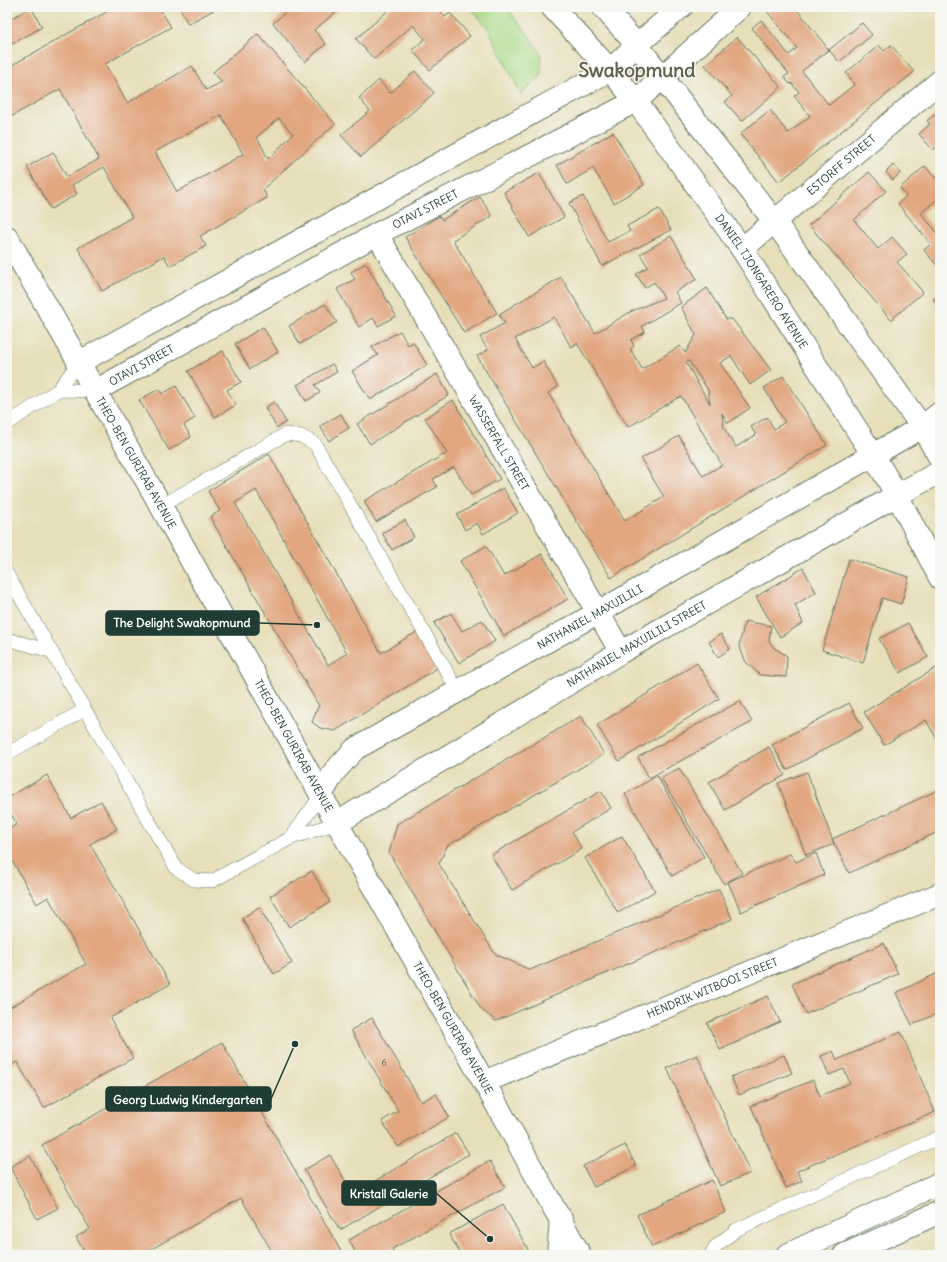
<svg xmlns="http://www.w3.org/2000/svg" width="947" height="1262" font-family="Delius,sans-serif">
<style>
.green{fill:#aada88;stroke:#648c5e}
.building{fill:#e2a781;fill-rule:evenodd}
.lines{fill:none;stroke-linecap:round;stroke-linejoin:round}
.service-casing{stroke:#657663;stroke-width:14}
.minor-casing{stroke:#657663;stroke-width:24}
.tertiary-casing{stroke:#657663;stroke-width:24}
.service{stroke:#fff;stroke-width:13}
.minor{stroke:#fff;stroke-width:22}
.tertiary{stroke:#fff;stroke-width:22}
.labels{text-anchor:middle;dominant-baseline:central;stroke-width:3;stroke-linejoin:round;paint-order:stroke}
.number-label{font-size:9px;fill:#505847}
.street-label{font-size:11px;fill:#1f3d34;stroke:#f6f6f2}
.town-label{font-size:19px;font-weight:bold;fill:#63624f;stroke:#f6f6f2}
.leader{fill:none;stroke:#1f3d34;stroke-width:1.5}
.callout-dot{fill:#1f3d34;stroke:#f6f6f2;stroke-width:1.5}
.callout{fill:#1f3d34;stroke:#1f3d34;stroke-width:1.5}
.callout-label{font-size:12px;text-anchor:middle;font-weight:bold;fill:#fff}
</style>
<rect width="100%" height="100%" fill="#f6f6f2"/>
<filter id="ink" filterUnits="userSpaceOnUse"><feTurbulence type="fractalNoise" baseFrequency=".025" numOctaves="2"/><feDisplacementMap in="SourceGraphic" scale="8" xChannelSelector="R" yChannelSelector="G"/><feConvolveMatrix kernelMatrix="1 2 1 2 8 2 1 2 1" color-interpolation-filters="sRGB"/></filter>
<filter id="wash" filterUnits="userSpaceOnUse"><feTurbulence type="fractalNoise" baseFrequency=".012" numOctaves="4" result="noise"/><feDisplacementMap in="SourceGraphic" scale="16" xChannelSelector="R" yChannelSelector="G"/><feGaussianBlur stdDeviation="0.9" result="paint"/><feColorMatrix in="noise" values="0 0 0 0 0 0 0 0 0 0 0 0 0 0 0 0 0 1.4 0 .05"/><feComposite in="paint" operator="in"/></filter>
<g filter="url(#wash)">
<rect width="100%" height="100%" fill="#e7dfba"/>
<path class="green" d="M470,7H506L527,33L541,54V76L521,94L488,28Z"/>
<g id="blocks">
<path class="building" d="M31,7L42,27L7,47V21Z
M115,7H159L171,27L105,64L127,103L192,66L206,90L222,82L213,72L258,34L335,124L263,189L267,198L200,236L206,246L170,266L164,256L102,291L78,248L132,217L104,167L72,185L77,194L51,209L27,167L53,152L67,177L99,159L60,89L7,119V68ZM221,115L243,154L177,192L155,152ZM279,118L293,134L268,159L257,137Z
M179,7H219L188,24Z
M292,7H342L314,30L326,44L305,62L273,23Z
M392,7H437L445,17L450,13L470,36L430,70L412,50L425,39L413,25L374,59L356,39Z
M767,7H795L829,50L802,71L829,105L855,84L846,73L879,45L884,51L891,45L914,72L779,182L740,134L770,110L788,133L810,116L794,96L799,92L791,83L790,84L784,77L789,74L752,28L761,20L789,55L797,48L765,9Z
M862,23L872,35L839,62L829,50Z
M737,37L781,87L742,121L725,102L732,96L705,65Z
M415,71L434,93L361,157L341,135L370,111L359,98L379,80L390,93Z
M940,110V144L933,150L919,134L930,124L927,121Z
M613,132L644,185L614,203L593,168L567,184L557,165Z
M893,165L900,173L893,180L886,172Z
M925,166L935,178L940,175V197L921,213L940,236V269L924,250L931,244L898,204L906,196L900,188Z
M869,172L886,191L854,220L878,249L892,237L907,254L897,262L923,292L891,320L809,225Z
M539,173L564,217L529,237L504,192Z
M583,196L608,242L630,231L627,226L659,209L671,230L602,266L569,203Z
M480,197L492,216L453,240L497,313L464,333L405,237L439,216L442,220Z
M671,236L697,279L675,292L681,303L642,326L645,332L631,340L634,346L630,349L642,369L680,346L685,353L696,335L681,307L707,288L726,319H732L771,370L750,385L731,356L720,363L750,408L728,423L722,413L724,428L736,447L756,435L751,427L767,417L774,429L785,422L764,388L783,376L827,445L611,578L477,356L488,350L480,337L505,323L499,314L561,277L595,333L632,311L664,298L654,282L645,288L636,274L648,267L640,254ZM554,317L571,347L577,343L628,427L681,396L722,465L703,476L679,436L641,459L664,497L625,521L548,393L558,387L543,361L532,368L515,339ZM689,361L708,390L710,404L686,363Z
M366,263L396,316L378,326L373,318L359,327L337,289L355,279L351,272Z
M940,293V307L933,299Z
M325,304L337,322L300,344L289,326Z
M263,327L278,352L250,369L235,344Z
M400,331L408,345L413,342L427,365L370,400L352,371L378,355L372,347Z
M223,351L241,382L227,390L236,405L215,417L188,371Z
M332,364L337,372L315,385L320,393L306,401L297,385Z
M437,374L449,395L370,444L357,424Z
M176,386L195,418L184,425L191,437L169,450L139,400L159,389L162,394Z
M453,400L500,479L471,495L454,467L433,479L437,487L376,522L364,501L447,453L425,418Z
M274,402L286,422L277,428L265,408Z
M341,414L349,428L329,441L320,426Z
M269,454L381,653L420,630L442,665L335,731L320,728L312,722L316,711L319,706L210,517L220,511L208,491ZM256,490L347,653L328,665L235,503Z
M503,488L518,513L483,534L477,523L465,530L457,515Z
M405,520L414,537L392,550L382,533Z
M486,546L504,576L542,554L568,599L504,636L460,561Z
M849,559L909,577L901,604L882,598L863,663L822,650Z
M803,568L816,592L795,605L803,623L780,637L756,597Z
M451,613L462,631L482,620L495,641L459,663L434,623Z
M745,621L771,626L769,641L774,648L787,656L786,677L760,675L746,662L739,646Z
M908,623L928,657L900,673L879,639Z
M721,634L730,649L718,657L709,642Z
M697,663L719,699L619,761L597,725Z
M936,668L940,674V745L926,720L884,745L864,712Z
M740,701L752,722L649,778L638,757Z
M849,703L863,728L787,770L772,745Z
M581,716L604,754L447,846L439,864L495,954L530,970L719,889L732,919L496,1021L481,1009L389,853L397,824Z
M769,747L785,775L725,810L709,782Z
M679,768L742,873L724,884L661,778Z
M807,772L834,844L806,855L778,783Z
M47,775L71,818L101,801L117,829L90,844L170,984L110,1018L133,1058L44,1108L17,1062L7,1067V1009L86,964L48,897L37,904L7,852V830L17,824L7,807V798Z
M657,776L704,857L672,876L625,794Z
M940,789V831L849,873L832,839Z
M601,791L611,808L572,832L582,849L512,890L491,855Z
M622,836L655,891L618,913L585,858Z
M816,853L824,875L741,912L728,882L790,854L796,862Z
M312,871L330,902L289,927L270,896Z
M259,907L292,963L274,974L242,918Z
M884,943L898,974L806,1014L792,984Z
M940,972V1012L912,1025L896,993Z
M768,996L780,1022L720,1050L707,1023Z
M372,1018L421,1102L436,1094L449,1117L398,1147L382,1121L398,1111L351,1030Z
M901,1032L935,1112L797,1171L802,1181L786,1188L751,1106L813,1080L820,1096L850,1083L844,1069L829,1075L821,1056L833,1051L837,1060Z
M222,1042L343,1255H274L241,1198L141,1255H109L107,1252L102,1255H86L76,1237L90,1229L42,1145Z
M697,1055L750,1173L720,1186L667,1068Z
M784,1055L792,1073L739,1095L731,1077Z
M456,1133L469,1154L340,1230L304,1170L330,1155L353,1194Z
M625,1145L636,1166L594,1187L583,1166Z
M30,1156L58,1208L37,1219L10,1167Z
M490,1161L505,1187L392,1249L396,1255H357L349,1240Z
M712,1180L726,1212L652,1247L637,1215Z
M503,1204L531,1255H461L449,1234Z"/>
</g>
</g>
<g filter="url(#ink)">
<use href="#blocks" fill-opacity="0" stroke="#657663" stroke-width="1"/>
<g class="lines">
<defs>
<path id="service" d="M58,390L95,391
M7,424L58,390L78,363
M161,506L286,434L301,436L315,444L458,691
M7,574L176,868L194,880L212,881L291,838L337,823
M7,639L50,651
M7,754L84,710
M291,838L321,795
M711,1255L715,1247L736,1230L940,1137"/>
<g id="minor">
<path id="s1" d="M377,234L621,652"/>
<path id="s2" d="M7,237L161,506L321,795L484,1082L580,1255"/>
<path id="s3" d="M742,249L940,81"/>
<path d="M78,363L610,70L637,45L681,7"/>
<path id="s4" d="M95,391L377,234L636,101L740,7"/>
<path id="s5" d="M321,795L334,772L355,749L599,612L873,455"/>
<path id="s6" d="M337,823L621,652L897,495"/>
<path id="s7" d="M484,1082L940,894"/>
</g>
<g id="tertiary">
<path id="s8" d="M552,7L610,70L636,101L742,249L873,455L897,495L940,578"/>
<path d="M603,7L637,45L775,222L922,427L940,458"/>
<path d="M873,455L922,427L940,413"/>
<path d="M897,495L940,472"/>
<path d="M558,1255L561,1218"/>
<path d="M787,1255L940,1183"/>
<path d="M844,1255L940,1212"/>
</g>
</defs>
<use href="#service" class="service-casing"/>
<use href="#minor" class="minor-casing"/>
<use href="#tertiary" class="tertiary-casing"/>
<use href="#service" class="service"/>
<use href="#minor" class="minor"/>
<use href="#tertiary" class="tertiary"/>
</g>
</g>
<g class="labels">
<g class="number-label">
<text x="384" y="1062">6</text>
</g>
<g class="street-label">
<text stroke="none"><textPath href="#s3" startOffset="130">ESTORFF STREET</textPath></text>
<text stroke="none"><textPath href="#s4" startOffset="377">OTAVI STREET</textPath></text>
<text stroke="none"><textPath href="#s8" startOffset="346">DANIEL TJONGARERO AVENUE</textPath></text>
<text stroke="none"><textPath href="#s4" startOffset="53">OTAVI STREET</textPath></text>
<text stroke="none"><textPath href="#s1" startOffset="242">WASSERFALL STREET</textPath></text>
<text stroke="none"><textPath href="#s2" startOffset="260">THEO-BEN GURIRAB AVENUE</textPath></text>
<text stroke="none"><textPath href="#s5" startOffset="327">NATHANIEL MAXUILILI</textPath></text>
<text stroke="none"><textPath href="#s6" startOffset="349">NATHANIEL MAXUILILI STREET</textPath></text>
<text stroke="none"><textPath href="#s2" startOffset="584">THEO-BEN GURIRAB AVENUE</textPath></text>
<text stroke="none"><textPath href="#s7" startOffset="247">HENDRIK WITBOOI STREET</textPath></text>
<text stroke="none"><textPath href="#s2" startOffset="908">THEO-BEN GURIRAB AVENUE</textPath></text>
</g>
<g class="town-label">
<text x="637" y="70">Swakopmund</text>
</g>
</g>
<path class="leader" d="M317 625L259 623M295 1044L271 1099M490 1239L436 1193"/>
<g class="callout-dot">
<circle cx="317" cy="625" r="4"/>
<circle cx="295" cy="1044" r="4"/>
<circle cx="490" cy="1239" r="4"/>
</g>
<g class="callout">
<rect x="106" y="611" width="153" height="24" rx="4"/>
<rect x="106" y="1087" width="165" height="24" rx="4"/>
<rect x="342" y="1181" width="94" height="24" rx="4"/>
</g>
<g class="callout-label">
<text x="182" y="627">The Delight Swakopmund</text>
<text x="188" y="1104">Georg Ludwig Kindergarten</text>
<text x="389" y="1198">Kristall Galerie</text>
</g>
<rect width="947" height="1262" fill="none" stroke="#f6f6f2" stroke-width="24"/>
</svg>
